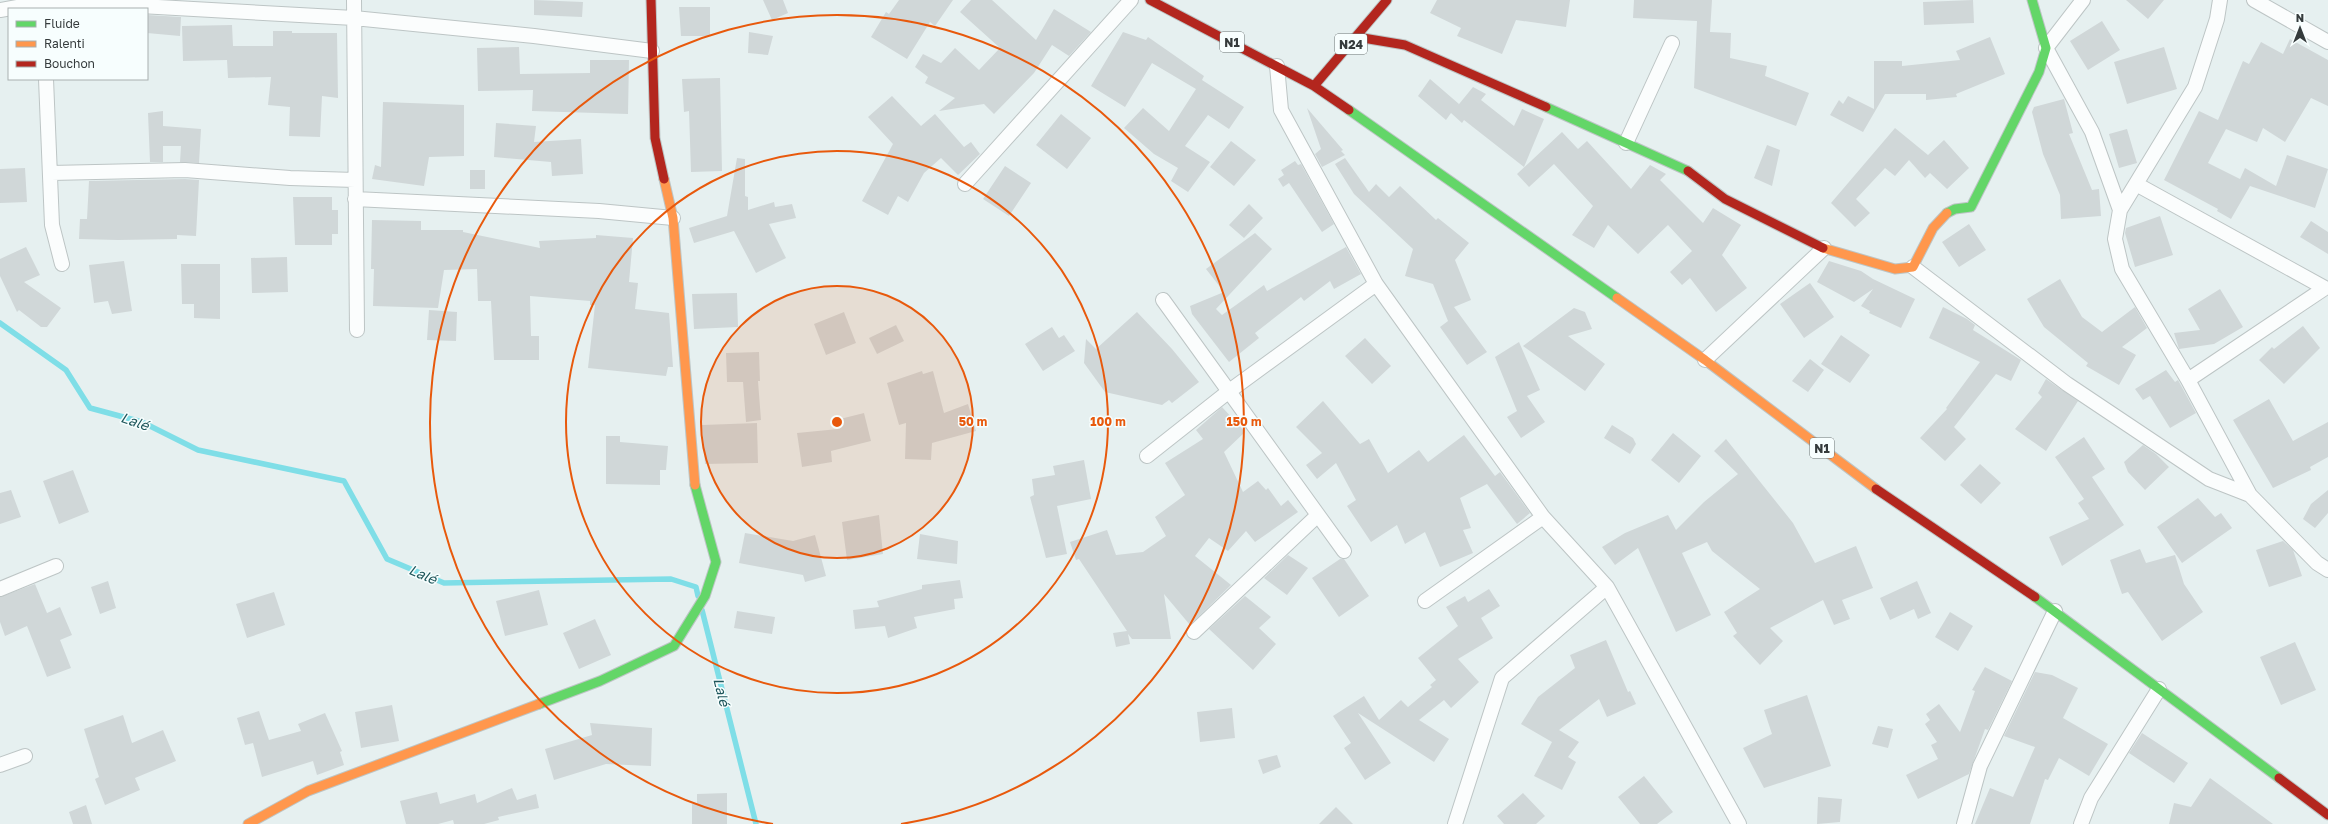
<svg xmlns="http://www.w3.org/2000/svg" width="2328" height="824" font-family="'Golos Text',sans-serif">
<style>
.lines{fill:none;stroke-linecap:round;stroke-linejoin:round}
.stream{stroke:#7fdee7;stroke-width:5.5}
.building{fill:#d0d7d8}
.street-casing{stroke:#bdc5c5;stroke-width:16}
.fast-casing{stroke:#bdc5c5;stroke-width:11}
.slow-casing{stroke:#bdc5c5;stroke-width:11}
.jam-casing{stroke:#bdc5c5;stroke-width:11}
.street{stroke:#fbfdfd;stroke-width:14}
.fast{stroke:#63d668;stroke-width:9}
.slow{stroke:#ff974d;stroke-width:9}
.jam{stroke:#b3261e;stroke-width:9}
.ring{fill:none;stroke:#e8590c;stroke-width:2}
.labels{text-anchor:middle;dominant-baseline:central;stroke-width:3;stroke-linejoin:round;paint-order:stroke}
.shield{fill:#f7fefe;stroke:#6f7676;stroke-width:1}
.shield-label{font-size:12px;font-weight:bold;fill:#353b3c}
.water-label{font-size:14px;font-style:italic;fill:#1e565b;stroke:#f7fefe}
.centre{fill:#e8590c;stroke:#f7fefe;stroke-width:2}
.ring-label{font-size:12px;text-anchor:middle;font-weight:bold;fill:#e8590c;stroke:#f7fefe;stroke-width:3;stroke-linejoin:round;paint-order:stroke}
</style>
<rect width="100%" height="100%" fill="#e6f0f0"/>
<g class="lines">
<path class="stream" d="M0,323L66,370L90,408L142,422L198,450L344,481L387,559L444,583L671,579L696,587L698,596
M702,610L756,824"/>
</g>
<path class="building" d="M534,0L583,2L582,17L534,15Z
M763,0H783L788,13L772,20Z
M899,0H953L935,26L930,22L907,59L871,37L886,12L889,14Z
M971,0H992L1036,40L1054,9L1091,32L1069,56L1052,45L1034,73L994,114L984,104L939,111L955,98L925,83L928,77L915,67L923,54L941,63L955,48L979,70L1000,48L960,12Z
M1437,0H1570L1566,27L1516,20L1502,54L1457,36L1461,28L1430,13Z
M1634,0H1712L1710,32L1731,33L1730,58L1767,66L1765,76L1809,93L1796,126L1694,88L1697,21L1633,18Z
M1973,0L1974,23L1924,25L1923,2Z
M2126,0H2164L2148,19Z
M679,7H710V36H681Z
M147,15L181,17L180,36L147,33Z
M2102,21L2120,50L2088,70L2070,41Z
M232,25L233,46H273V31H292V33H337L338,98L322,96L320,137L289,136L290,107L268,105L271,77L228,78L227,60L183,61L182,26Z
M749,32L773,36L768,55L748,53Z
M1123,32L1146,40L1148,37L1204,76L1202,80L1244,107L1229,129L1208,115L1185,146L1210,162L1188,192L1171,181L1178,168L1154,154L1124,128L1143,108L1169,131L1196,89L1152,63L1125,107L1091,86Z
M1990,37L2005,74L1956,94L1957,97L1926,100V94H1885L1863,132L1830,115L1839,100L1843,104L1848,96L1874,109V61H1902V66L1960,60L1956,51Z
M2290,39L2328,60V106L2311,98L2285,142L2263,128L2257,142L2226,129L2208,163L2240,179L2245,168L2276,186L2287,155L2328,169L2315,208L2250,186L2231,219L2217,211L2218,209L2164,180L2199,111L2218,120L2243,61L2249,64L2261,42L2283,54Z
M519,47L520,74L590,73V60H629L628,114L532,111L533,90L478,91L477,48Z
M2164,47L2177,89L2127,104L2114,62Z
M720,78L722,171L691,172L689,111L684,112L682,79Z
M1430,79L1459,104L1455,109L1473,87L1486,94L1481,100L1514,126L1522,109L1544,119L1524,167L1464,120L1462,123L1451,113L1446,120L1418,96Z
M892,96L921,126L935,114L964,147L971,142L980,154L958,175L941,158L924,173L908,202L898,196L888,215L862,201L893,144L868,117Z
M2064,99L2073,133L2069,134L2092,190L2099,189L2101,216L2061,219L2060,195L2043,154L2032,112L2034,107Z
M383,102L464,105V156L429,157L424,186L372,179L375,165L381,167Z
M1307,108L1343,150L1341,151L1345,155L1322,167L1315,154L1321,149Z
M163,111V126L201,129L199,163L180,162L181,146H163V162H150L148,113Z
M1061,114L1091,138L1067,169L1036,145Z
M496,123L536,126L534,142L581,139L583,174L552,176L551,162L494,157Z
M1895,128L1928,155L1944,140L1969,168L1947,189L1930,173L1925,178L1909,160L1895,176L1885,168L1856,199L1870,213L1855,227L1831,203Z
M2127,129L2137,163L2119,168L2109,134Z
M1562,132L1578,149L1587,141L1631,189L1650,165L1666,174L1660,180L1703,223L1713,208L1741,225L1722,255L1747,288L1716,312L1690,278L1682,285L1670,272L1692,251L1668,225L1638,254L1608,225L1594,248L1572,235L1593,206L1554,164L1529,187L1517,174Z
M1231,141L1256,160L1234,186L1210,167Z
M1767,145L1780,150L1772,186L1754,178Z
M737,158L745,159V196L748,197V210L774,202L775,207L792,204L796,218L769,224L786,258L756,273L734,231L694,243L689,228L727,216Z
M1345,158L1369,192L1376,184L1389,197L1400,186L1436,220L1438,218L1469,243L1455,260L1471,300L1454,307L1487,352L1467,365L1440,327L1448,321L1433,284L1405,276L1413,249L1354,194L1335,164Z
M1295,161L1298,165L1301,164L1334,224L1322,232L1289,183L1283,187L1278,179L1284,175L1281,170Z
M1005,166L1031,183L1009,216L983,199Z
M25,168L27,202L0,203V169Z
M470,170H485V189H470Z
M185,179L199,180L196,236L177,235V239L118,240L79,239L80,219H87L89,181Z
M293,197H332V210H338V234H332V245H295Z
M1249,204L1263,218L1244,238L1229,225Z
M2160,216L2173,255L2135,267L2125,233L2126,228Z
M372,220L421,221V230H463V232L540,248L539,241L596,238V235L633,238L629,282L638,283L635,309L669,313L673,367H668L666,376L588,368L595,305H590V301L530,296L531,336H539V360H494L491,301H478L477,269L444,270L438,308L373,306L374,269H371Z
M2311,221L2328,232V254L2300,237Z
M1969,224L1986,250L1959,267L1942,242Z
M1255,233L1272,249L1216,309L1222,315L1264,285L1267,291L1346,247L1361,274L1334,289L1330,281L1304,301L1301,297L1255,333L1259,338L1229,362L1192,314L1190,306L1224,292L1206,269Z
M26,247L40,275L24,282L61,308L47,327H41L19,310L17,312L0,276V259Z
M287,257L288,292L252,293L251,258Z
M124,261L132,311L112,314L108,301L94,303L89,265Z
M1829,261L1861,271L1873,279L1915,299L1901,328L1869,313L1870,311L1861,306L1873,289L1854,302L1817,282Z
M181,264H220V319L194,318V304H182Z
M2060,279L2082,317L2102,332L2135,307L2147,328L2122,347L2136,355L2119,385L2086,366L2088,363L2044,327L2027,299Z
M1810,283L1834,317L1804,338L1780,304Z
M2220,289L2243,327L2214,344L2179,349L2174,333L2200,330L2188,309Z
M737,293L738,327L694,329L692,294Z
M1943,307L1967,319L1975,325L1973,330L2021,360L2011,381L1996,374L1954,427L1966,439L1945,461L1920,438L1947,409L1946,408L1980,362L1929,338Z
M1574,308L1585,312L1592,329L1568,336L1605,364L1585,391L1523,346Z
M429,310L457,312L456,341L427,340Z
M844,312L856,343L826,355L814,324Z
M1137,312L1172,349L1199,382L1172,403L1169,400L1162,405L1105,392L1084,363L1086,339L1096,349Z
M896,325L904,341L877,354L869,338Z
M2303,326L2320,348L2284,384L2259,360L2272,347L2274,349Z
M1052,327L1059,338L1064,335L1075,351L1043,371L1025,344Z
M1841,335L1870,355L1850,383L1821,364Z
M1365,338L1391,366L1372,384L1345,356Z
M1519,342L1540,390L1527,396L1545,422L1521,438L1507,417L1517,411L1495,357Z
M759,352L760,381H758L761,420L746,422L743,382H727L726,353Z
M1810,359L1824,370L1808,392L1792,381Z
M2166,370L2175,382L2178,380L2196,413L2170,428L2150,396L2143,400L2135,389Z
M922,371L923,374L933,371L944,413L968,404L976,431L932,443L931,460L905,459L906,423L899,425L887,383Z
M2046,379L2078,401L2046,451L2015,429L2042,397L2038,393Z
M2269,399L2293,441L2328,422V457L2310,467L2311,470L2273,488L2233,420Z
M1323,401L1360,444L1369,439L1388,473L1419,450L1428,462L1464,435L1495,476L1500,472L1530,513L1517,524L1487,484L1460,498L1471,528L1463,530L1473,553L1440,567L1425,532L1405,544L1397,525L1371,542L1347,506L1356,500L1336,463L1317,479L1306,465L1322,453L1296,427Z
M1222,407L1245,432L1224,452L1243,492L1258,481L1266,490L1268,488L1281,506L1288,500L1298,512L1255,542L1246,531L1228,551L1209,538L1195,556L1231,585L1190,625L1164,594L1171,639H1132L1128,634L1130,644L1116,647L1113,633L1127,631L1079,559L1076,560L1070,542L1107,530L1116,555L1143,552L1166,536L1155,517L1185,495L1165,463L1203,439L1196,430Z
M864,413L871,441L831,451L832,462L802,467L797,433L838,429L836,420Z
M757,423L758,463L705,464L702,425Z
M1612,425L1633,438L1636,444L1630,454L1604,438Z
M1673,433L1701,456L1679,483L1651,460Z
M606,436H620V442L668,446L666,470H660V485L606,484Z
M2084,437L2105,469L2092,477L2124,525L2062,566L2049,537L2089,519L2078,503L2084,499L2055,457Z
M1726,439L1793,523L1815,563L1856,546L1873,588L1842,600L1850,619L1834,625L1823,600L1770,628L1783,641L1760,665L1733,636L1737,633L1724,612L1760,589L1712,551L1707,542L1682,553L1711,615L1676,632L1638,548L1615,565L1602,547L1625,533L1668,515L1676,530L1704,502L1738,474L1714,451Z
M2143,445L2156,454L2169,467L2145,490L2128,472L2124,462Z
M1084,460L1091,499L1057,506L1067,554L1046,558L1030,497L1034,495L1032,479L1055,475L1053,466Z
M1980,464L2001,483L1981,504L1960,485Z
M73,470L89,512L59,524L43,481Z
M11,490L21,517L0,524V493Z
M2328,490V513L2315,528L2303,519L2311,504Z
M2198,498L2215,517L2221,513L2232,528L2182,563L2157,527Z
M879,515L883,554L847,560L842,522Z
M745,533L793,541L815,535L826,576L805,582L803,575L739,563Z
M920,534L958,541L957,564L917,559Z
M2283,541L2293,550L2302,576L2269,587L2256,550Z
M2140,549L2146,563L2175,555L2184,584L2203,612L2162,641L2128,592L2122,594L2110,560Z
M1288,555L1308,568L1287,595L1264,578Z
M1340,559H1344L1369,596L1339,617L1312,578Z
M960,580L963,598L954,599L955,609L914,617L917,628L888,638L885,626L855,629L853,610L879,607L877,601L922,589V585Z
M108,581L116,608L100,614L91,587Z
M1917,581L1931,613L1918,619L1914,609L1890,620L1880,598Z
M35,584L47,613L60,607L72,635L60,640L71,668L47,677L27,626L5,636L0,622V597Z
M1489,589L1500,606L1481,618L1493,638L1458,659L1479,682L1451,708L1444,700L1419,720L1449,739L1434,762L1358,713L1391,763L1365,780L1344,748L1351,743L1333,716L1364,696L1379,720L1401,700L1408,707L1432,687L1430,685L1436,680L1418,658L1458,626L1446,607L1465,596L1468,602Z
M539,590L548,625L505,636L496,601Z
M274,592L285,625L247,638L236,604Z
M1245,596L1271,617L1259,628L1276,644L1253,670L1209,629Z
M737,611L775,617L772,634L734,628Z
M1950,612L1973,626L1958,651L1935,637Z
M595,619L611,655L579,669L563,633Z
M1606,640L1628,692L1630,691L1636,704L1607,717L1599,699L1559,730L1579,742L1568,757L1576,762L1562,790L1534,776L1552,742L1521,724L1538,697L1575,668L1570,655Z
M2295,642L2316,690L2281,705L2260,657Z
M1985,667L2012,681L1988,730L1985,729L1969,774L1918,799L1906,775L1938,759L1931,745L1937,742L1925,724L1930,720L1926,714L1939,704L1960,732L1975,691L1972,690Z
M2035,672L2052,675L2078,688L2063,718L2108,744L2089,776L2059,758L2048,780L2045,779L2030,824H1975L1990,788L2013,797L2035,747L2004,736Z
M1807,695L1831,766L1764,788L1743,748L1772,734L1764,710Z
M392,705L399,741L361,748L355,712Z
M1232,708L1235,738L1200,742L1197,712Z
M259,711L269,740L301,731L298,724L325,713L342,751L340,752L344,765L317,775L313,761L262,777L253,743L245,745L237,718Z
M123,715L132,743L163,730L176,761L135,778L140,790L105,805L95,779L99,777L84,729Z
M590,723L652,728L651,766L606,764L554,780L545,749L592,735Z
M1878,726L1893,729L1888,748L1872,744Z
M2142,733L2188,763L2174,783L2129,753Z
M1277,755L1281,767L1263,774L1258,760Z
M1644,776L1673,812L1657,824H1640L1618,797Z
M2210,778L2273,824H2169L2174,803L2191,807Z
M512,788L517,800L536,794L539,808L498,817L499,820L484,824H454L453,820L438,824H406L400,801L437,792L440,804L475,794L477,803Z
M727,793V824H692V804H697V794Z
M1523,793L1545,816L1536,824H1504L1497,816Z
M1818,797L1842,799L1840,822L1817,824Z
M86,805L92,824H73L69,812Z
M1336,807L1353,824H1319Z"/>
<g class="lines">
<defs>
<path id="street" d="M354,0L357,330
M2083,0L2046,48L2092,132L2120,210
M2220,0L2217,19L2195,87L2120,210L2115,239L2122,269L2188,380L2250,495L2317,563L2328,570
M2254,0L2328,42
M0,10L51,1L354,18L534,36L652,51
M1277,66L1281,110L1376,284L1543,517L1607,587L1739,824
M46,79L52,225L62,264
M1626,143L1672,43
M51,173L185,170L290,178L355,180
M965,184L1131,0
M2136,184L2325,288L2188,380
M355,199L599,211L673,218
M1913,267L2067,384L2209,479L2250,495
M1163,300L1344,551
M1705,360L1824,248
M1147,456L1228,392L1376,284
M0,589L56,566
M1425,601L1543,517
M1194,632L1318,515
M0,765L25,756
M1455,824L1502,678L1607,587
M1964,824L1980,766L2055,611
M2081,824L2091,798L2159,689"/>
<path id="fast" d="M1546,107L1688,171
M1349,110L1617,298
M1947,213L1955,209L1971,207L2039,72L2046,48L2032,0
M2035,597L2279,778
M539,704L600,681L674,646L705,596L716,562L695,485"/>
<path id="slow" d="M664,179L673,218L695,485
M1823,248L1895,269L1913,267L1933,228L1947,213
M1617,298L1705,360L1876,489
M248,824L308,791L539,704"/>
<path id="jam" d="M651,0L655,138L664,179
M1150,0L1314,86L1349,110
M1357,37L1405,45L1546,107
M1314,86L1387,0
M1688,171L1725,199L1823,248
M1876,489L2035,597
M2279,778L2328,815"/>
</defs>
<use href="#street" class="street-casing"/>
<use href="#fast" class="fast-casing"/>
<use href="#slow" class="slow-casing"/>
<use href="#jam" class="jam-casing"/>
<use href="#street" class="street"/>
<use href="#fast" class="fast"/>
<use href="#slow" class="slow"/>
<use href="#jam" class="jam"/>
</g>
<circle cx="837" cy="422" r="136" fill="#e8590c" fill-opacity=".12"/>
<g class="ring">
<circle cx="837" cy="422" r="136"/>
<circle cx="837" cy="422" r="271"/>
<path d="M773 824A407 407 0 1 1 901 824"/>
</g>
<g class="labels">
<g class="shield">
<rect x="1220" y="32" width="24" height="20" rx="3"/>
<rect x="1335" y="34" width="32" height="20" rx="3"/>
<rect x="1810" y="438" width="24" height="20" rx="3"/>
</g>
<g class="shield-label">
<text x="1232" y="42">N1</text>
<text x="1351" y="44">N24</text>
<text x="1822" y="448">N1</text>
</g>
<g class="water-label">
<text transform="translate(135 421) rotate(19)">Lalé</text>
<text transform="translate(423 574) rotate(23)">Lalé</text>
<text transform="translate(722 692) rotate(76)">Lalé</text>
</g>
</g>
<circle cx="837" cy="422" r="6" class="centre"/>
<g class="ring-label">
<text x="973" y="426">50 m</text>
<text x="1108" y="426">100 m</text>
<text x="1244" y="426">150 m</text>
</g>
<rect x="8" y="8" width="140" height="72" fill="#f7fefe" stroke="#a9b0b0"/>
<rect x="16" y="21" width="20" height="6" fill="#63d668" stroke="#a9b0b0"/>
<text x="44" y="28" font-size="12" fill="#353b3c">Fluide</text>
<rect x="16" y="41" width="20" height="6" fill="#ff974d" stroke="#a9b0b0"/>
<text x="44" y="48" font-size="12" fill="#353b3c">Ralenti</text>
<rect x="16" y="61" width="20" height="6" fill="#b3261e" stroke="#a9b0b0"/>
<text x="44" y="68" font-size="12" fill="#353b3c">Bouchon</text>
<g transform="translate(2300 28)" stroke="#f7fefe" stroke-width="3" paint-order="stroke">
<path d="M0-3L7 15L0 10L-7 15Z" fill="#353b3c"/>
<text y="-6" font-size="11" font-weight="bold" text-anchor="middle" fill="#353b3c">N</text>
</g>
</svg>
